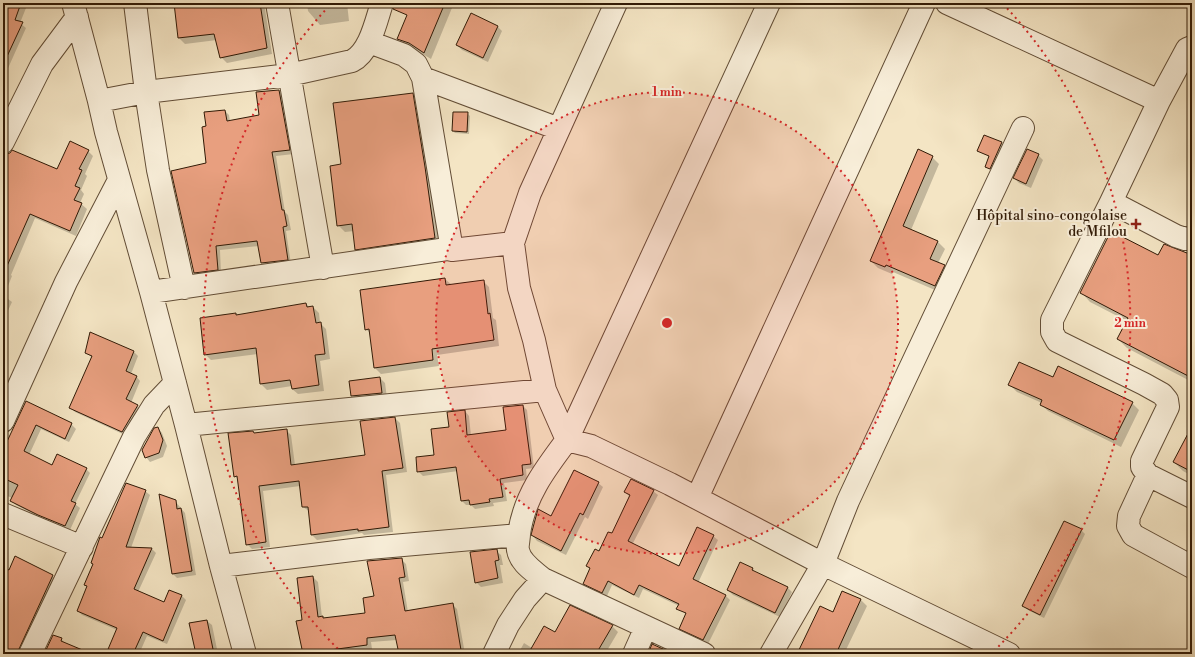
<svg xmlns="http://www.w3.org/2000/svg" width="1195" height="657" font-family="'Libre Bodoni',serif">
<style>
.shadow{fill:#0003}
.building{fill:#e89f7f;stroke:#311a06}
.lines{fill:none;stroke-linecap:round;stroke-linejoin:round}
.minor-casing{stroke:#624d36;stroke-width:24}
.minor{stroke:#f8eed9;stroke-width:22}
.ring{fill:none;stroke:#d62828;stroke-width:2;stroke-dasharray:2 4}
.poi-dot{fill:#8f2418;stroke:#f8eed9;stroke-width:1.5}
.labels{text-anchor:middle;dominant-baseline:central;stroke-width:4;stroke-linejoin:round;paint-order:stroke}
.poi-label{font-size:14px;fill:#311a06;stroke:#f8eed9;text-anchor:end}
.centre{fill:#d62828;stroke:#f8eed9;stroke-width:2}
.ring-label{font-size:12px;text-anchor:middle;font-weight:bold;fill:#d62828;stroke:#f8eed9;stroke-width:4;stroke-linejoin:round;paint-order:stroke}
</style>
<rect width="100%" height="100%" fill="#f4e5c4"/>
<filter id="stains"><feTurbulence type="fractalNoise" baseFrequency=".005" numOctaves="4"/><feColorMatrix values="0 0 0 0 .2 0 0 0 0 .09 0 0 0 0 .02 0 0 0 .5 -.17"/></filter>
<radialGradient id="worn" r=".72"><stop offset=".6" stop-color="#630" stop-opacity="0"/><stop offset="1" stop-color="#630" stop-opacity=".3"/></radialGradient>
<path class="shadow" d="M3,3H21L26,8L20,23L26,28L5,75L3,74Z
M174,3H264L272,54L227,63L221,57L217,40L185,44L179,38Z
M307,3H347L349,21L320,25L308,11Z
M410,3H454L431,59L416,50L405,45L398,39L408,16Z
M498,27L502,31L488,62L462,50L457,45Z
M279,91L283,95L294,154L276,156L285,212L288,215L291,230L286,231L291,264L266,267L262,263L259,246L220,250L221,274L199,277L194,273L207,164V127L225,111L229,115L230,121L260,116Z
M412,94L419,100L441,244L363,256L356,249L354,231L345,232L338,225L342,165Z
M467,113L470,116L469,134L455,133L453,131Z
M985,136L1002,143L1004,145L992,170L986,166L990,157L978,151Z
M88,151L93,156L85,174L87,176L81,190L84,194L80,203L87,209L76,236L35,218L11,275L12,276L4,296L12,302L5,317L3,316V159L5,155L57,170Z
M1038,155L1043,160L1031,188L1019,183L1014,178Z
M932,157L939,164L911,230L937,241L945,249L938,263L944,266L951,273L942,293L893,272L892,274L878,268L871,261Z
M1192,256V382L1127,348L1118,339L1127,321L1090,302L1081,292L1158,257Z
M445,279L452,285L483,281L489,287L493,318L496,320L499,346L437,355L439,366L381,374L375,368L371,334L366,329Z
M306,304L310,308L313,307L319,313L320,323L326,329L330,359L320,361L324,391L298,394L292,389V386L267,390L261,384L257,354L211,360L205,354L236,316Z
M134,352L138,356L131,374L136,376L140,381L131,403L137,406L142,410L127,436L75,412L70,407L93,358L86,353Z
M380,378L385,383L387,398L357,400L352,395Z
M1054,378L1132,403L1139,410L1121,447L1048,411L1041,404L1042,403L1017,392L1010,385Z
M26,403L71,424L76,429L69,442L41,429L29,455L52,466L86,469L90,473L75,504L80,508L70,530L43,519L16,505L11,500L12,498L3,494V453Z
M523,406L527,410L534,468L526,469L527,480L504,483L507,501L493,503L494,506L475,509L471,505H466L462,501L458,471L423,476L418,471L436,456L450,428L465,411L469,416L471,436L507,431Z
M395,418L400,423L407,472L386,475L393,532L364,535L362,533L317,540L312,535L309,511L303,507L300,486L263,491L270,547L252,549L247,544L239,480L235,476L255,434L286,430L291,435L295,465L366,456Z
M158,428L162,433L167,446L163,457L150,462L146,457Z
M1192,428V476L1183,471L1174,462Z
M598,483L603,487L588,519L585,517L566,555L537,541L533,536L539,511L552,517Z
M145,491L150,495L131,548L152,549L156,553L138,592L164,603L170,591L182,596L186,600L167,644L147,636L139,654H107L117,630L82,615L78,611L88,587L85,584L103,539Z
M653,491L658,495L632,545L679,568L713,536L718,540L698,583L725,595L730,600L708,644L685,633L680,628L687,615L678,608L679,606L643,589L639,598L612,585L607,596L589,588L584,584L591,569L587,566L600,553L612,535L629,496L625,492Z
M175,501L185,513L196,575L177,578L173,574Z
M1081,530L1085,534L1044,618L1028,610L1024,606Z
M496,551L501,555L503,565H500L503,583L481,587L476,582Z
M401,559L406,564L409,581L403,582L408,612L452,604L457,609L465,654H400L397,640L371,642L372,649L358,651V654H304L303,621L313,577L318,582L322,617L325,619L366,614L375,597Z
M740,563L753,569L756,573L787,587L792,592L780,617L733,595L728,590Z
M3,568L9,571L52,576L59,582L25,654H3Z
M843,592L861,600L867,606L844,654H798L833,613Z
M207,621L212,625L218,654H197Z
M612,626L618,632L605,654H518L524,643L532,648L555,633Z
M61,639L65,643L89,654H51L47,650Z"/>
<path class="building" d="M3,3H21L15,20L23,22L3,65Z
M174,3H193V7L220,3H260L267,48L220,58L214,34L178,38Z
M394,3H445L424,53L409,43L397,39L407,15L393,9Z
M471,13L498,26L483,58L456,45Z
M279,90L290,150L272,152L282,210H284L287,226L283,227L288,260L261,263L257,241L216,246L218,270L194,273L171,171L206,163L202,127L206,126L204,112L225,110L227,121L259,115L256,92Z
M413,93L425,167L435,238L355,250L352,224L337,226L330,166L341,164L333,103Z
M453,112H468L467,132L452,131Z
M984,135L1002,142L990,169L985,167L989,156L977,151Z
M70,141L89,150L79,169L82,170L75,186L80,188L74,200L82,203L70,231L30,214L3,275L4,154L10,153L12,150L57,169Z
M918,149L933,156L903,226L938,241L930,259L945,265L935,286L886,265L885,267L870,261Z
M1027,149L1039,154L1026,184L1013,178Z
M1111,231L1158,255L1164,244L1192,255V378L1117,339L1128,318L1080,293Z
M445,278L446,285L484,280L488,314L490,313L494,340L432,349L433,360L374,368L369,329L365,330L360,290Z
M306,303L307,307L313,306L316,323L321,322L325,354L315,355L319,385L292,389L290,380L260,384L256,348L204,355L200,318L236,313V315Z
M90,332L134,351L126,371L137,376L126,399L138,405L122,432L69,408L92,356L85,353Z
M1019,362L1053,377L1058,366L1133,402L1114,440L1040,405L1042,400L1008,385Z
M380,377L382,393L351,396L349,381Z
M26,401L72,423L65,439L36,425L24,451L52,465L57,454L87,468L71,501L76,503L65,526L38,515L10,501L18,485L3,478V450Z
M523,405L531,464L522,465L523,475L500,479L503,497L489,499L490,502L470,505L469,500L461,501L456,467L417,472L416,457L434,455L431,429L449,427L447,412L465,410L467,435L506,430L503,407Z
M395,417L403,468L382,471L389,527L358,531V529L311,535L308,507H302L299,481L259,486L266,542L246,545L237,476L234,477L228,433L253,431L254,433L287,429L291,465L365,455L360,421Z
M1192,426V472L1173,462Z
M158,427L163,440L159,453L145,458L142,450L154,428Z
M574,470L599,482L583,515L580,513L561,551L531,535L538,509L551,516Z
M631,479L654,490L628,541L679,566L697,527L714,535L693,579L726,595L703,640L679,629L686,613L676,609L679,604L639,585L634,595L608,581L602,593L583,584L590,568L586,566L595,549L599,551L608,532L612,533L630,495L624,492Z
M126,483L146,490L126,547L152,548L134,589L164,602L169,590L182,595L163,641L143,632L133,654H106L117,628L77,611L87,586L84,585L93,564L91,563L100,537L102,538Z
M159,494L176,500L177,509L181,508L192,571L172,574Z
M1064,521L1082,529L1040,615L1022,606Z
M497,549L499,560L495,561L498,578L475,583L470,552Z
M15,556L53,575L19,649L18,654H3V567L9,570Z
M402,558L405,577L399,578L405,611L453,603L461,650L439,654H399L395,635L367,638V645L330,650L331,654H303L296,621L302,620L297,578L313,576L318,617L323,616V618L365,613L363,598L374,596L367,561Z
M740,562L753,568L752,570L788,587L775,613L727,590Z
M842,591L861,599L836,654H797L820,606L833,612Z
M570,605L613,625L596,654H528L544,626L555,632Z
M207,620L214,654H196L189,623Z
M53,635L62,638L61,641L92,654H55L46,650Z
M652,644L674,654H648Z"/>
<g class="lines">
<defs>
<path id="minor" d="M73,3L99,101L106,132L151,292L186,425L221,566L245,654
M135,3L146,92L158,170L184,288
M277,3L323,268
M947,3L1159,101
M369,42L404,55L416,64L423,78L452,250
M1192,47L1187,49L1159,101L1111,202L1052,320V332L1057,341L1144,384L1162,394L1167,400L1168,407L1142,461V467L1148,475L1192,497
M423,78L559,129
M99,101L146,92L289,75L352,61C370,52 376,21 382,3
M3,142L42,64L77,17
M1111,202L1176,236L1185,239L1192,238
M151,292L447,249L452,250L513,243
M3,421L66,282L119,180
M186,425L545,390
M567,440L591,446L670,484L823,564L1009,654
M567,440L545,390L534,340L519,288L513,243L530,193L616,3
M1148,475L1129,516L1128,526L1133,535L1192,567
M697,498L924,3
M3,514L82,547
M221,566L369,548L519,535
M30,654L134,437L154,405L175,383
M494,654L508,625L525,599L543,579
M634,654L646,627
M704,654L543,579C534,571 520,563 518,550C517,546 519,539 519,534C524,497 545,469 567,440L769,3
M771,654L823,564L848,501L874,445L1023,128"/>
</defs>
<use href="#minor" class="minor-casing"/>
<use href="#minor" class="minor"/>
</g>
<circle cx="667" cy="323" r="231" fill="#d62828" fill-opacity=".12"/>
<g class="ring">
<circle cx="667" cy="323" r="231"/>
<path d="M342 653A463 463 0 0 1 331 4M1003 4A463 463 0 0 1 992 653"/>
</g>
<path class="poi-dot" d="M1134 218h4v4h4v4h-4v4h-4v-4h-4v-4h4z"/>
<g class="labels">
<g class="poi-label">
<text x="1127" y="216">Hôpital sino-congolaise<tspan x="1127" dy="16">de Mfilou</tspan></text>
</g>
</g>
<circle cx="667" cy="323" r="6" class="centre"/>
<g class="ring-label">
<text x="667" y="96">1 min</text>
<text x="1130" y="327">2 min</text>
</g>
<rect width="1195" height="657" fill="none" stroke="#f4e5c4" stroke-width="16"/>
<rect x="4" y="4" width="1187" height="649" fill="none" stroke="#311a06" stroke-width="2"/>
<rect x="8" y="8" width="1179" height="641" fill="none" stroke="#311a06"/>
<rect width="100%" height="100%" filter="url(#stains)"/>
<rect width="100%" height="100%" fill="url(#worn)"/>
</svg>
